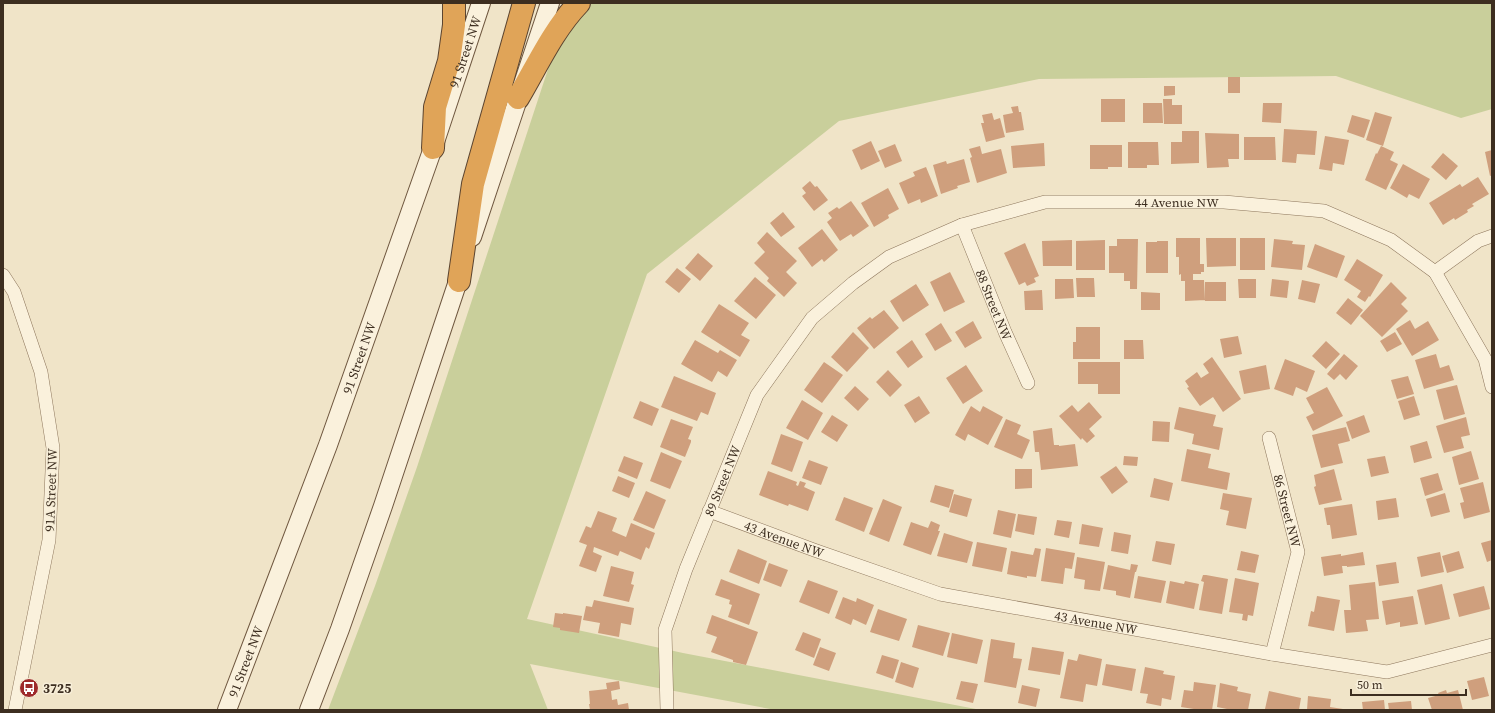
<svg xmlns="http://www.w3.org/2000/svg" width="1495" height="713" font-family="'Source Serif 4',serif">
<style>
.green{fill:#c9cf9b}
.building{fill:#cf9f7d}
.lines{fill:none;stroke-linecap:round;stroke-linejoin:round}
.street-casing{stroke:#8d765c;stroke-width:14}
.secondary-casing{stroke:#6f573f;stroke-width:20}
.highway-casing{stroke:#5b4430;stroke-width:24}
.street{stroke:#faf1dc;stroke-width:13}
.secondary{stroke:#faf1dc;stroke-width:18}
.highway{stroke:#e0a458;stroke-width:22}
.labels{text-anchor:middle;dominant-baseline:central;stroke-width:3;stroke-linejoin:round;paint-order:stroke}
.street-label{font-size:13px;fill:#3d2e20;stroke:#f7eed8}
.poi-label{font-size:13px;font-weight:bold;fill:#3d2e20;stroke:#f7eed8;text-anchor:start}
</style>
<rect width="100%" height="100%" fill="#f0e4c8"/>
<path class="green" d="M591,3H1492V109L1461,118L1336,76L1039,79L839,121L647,274L527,619L683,653L981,710H776L530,664L548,710H328L375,586L417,467L553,54L588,5Z"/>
<path class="building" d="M1228,77H1240V93H1228Z
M1164,86H1175V95L1164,96Z
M1101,99H1125V122H1101Z
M1163,99H1172V105H1182V124H1164Z
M1143,103H1162L1163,123H1143Z
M1263,103H1282L1281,123L1262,122Z
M1018,106L1019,112H1021L1024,130L1006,133L1003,115L1013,113L1011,107Z
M1375,112L1392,117L1383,146L1366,140Z
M992,113L994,120L1000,118L1005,137L986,142L981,123H984L982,115Z
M1352,115L1370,120L1364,138L1347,132Z
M1284,129L1317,131L1315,155L1297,154L1296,163L1282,162Z
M1182,131H1199V163L1171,164V142H1182Z
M1205,133L1239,134V159H1228L1229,167L1207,168Z
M1325,136L1349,140L1344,165L1333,163L1332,171L1319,169Z
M1244,137H1275L1276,160H1244Z
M871,141L880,161L861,170L852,150Z
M1128,142H1158L1159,165H1147V168H1128Z
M1044,143L1045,166L1013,168L1011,146Z
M895,144L902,161L885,168L878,151Z
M1090,145H1122V167H1108V169H1090Z
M980,146L982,154L1001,149L1007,173L977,183L970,158L972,157L969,149Z
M1381,146L1394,152L1390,160L1398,164L1386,190L1365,180L1376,153L1377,154Z
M1492,150V175L1490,176L1485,152Z
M1443,153L1458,166L1446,180L1431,167Z
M964,159L970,182L957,186L958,188L941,194L933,165L946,161L947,164Z
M1403,164L1430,179L1419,199L1409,194L1407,198L1390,188Z
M926,167L938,196L921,203L920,199L908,204L899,183L915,176L913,172Z
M1478,177L1489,194L1472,204L1474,206L1467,210L1468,212L1455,220L1454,218L1443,225L1429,203L1460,184L1462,187Z
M810,181L815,187L817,186L828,200L814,211L802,196L806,193L802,188Z
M888,188L899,209L888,215L889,218L874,227L861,203Z
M851,201L869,226L853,237L851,234L840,241L827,222L832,218L828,213L837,207L839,209Z
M783,212L795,227L781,237L770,223Z
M822,229L838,250L824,262L822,259L812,267L798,248Z
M767,232L797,261L786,272L797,283L784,297L767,281L769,278L754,263L765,252L757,243Z
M1176,238H1200V264H1204V272H1201V274H1193V280H1204L1205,300L1185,301V281H1181V274L1179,275V257H1176Z
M1206,238H1236V266L1207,267Z
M1240,238H1265V270H1240Z
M1117,239H1138L1137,289H1130V281H1124V273H1109V246H1117Z
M1274,239L1293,241L1292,244L1305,245L1302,270L1271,267Z
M1072,240V266H1043L1042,241Z
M1105,240V270H1076V241Z
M1157,241H1168V273H1146V242H1157Z
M1025,243L1039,276L1034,278L1036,282L1027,286L1025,282L1019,285L1004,253Z
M1315,244L1345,256L1337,278L1307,267Z
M698,253L713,266L700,281L685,268Z
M1357,259L1383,275L1370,297L1369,296L1365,302L1357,297L1361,291L1344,280Z
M677,268L691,279L679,293L665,282Z
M950,272L965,302L944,312L930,282Z
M755,277L776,295L756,319L734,301Z
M1076,278H1094L1095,297H1077Z
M1055,279H1073L1074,298L1055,299Z
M1238,279H1256V298H1239Z
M1272,279L1289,281L1287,298L1270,296Z
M1302,280L1320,284L1315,303L1298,299Z
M1205,282H1226V301H1205Z
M1391,282L1407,298L1401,304L1408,311L1382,337L1360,316Z
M916,284L929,305L903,322L890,301Z
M1042,290L1043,310H1025L1024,291Z
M1141,292L1160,293V310H1141Z
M1348,298L1363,310L1351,325L1336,313Z
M719,304L749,323L741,335L750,340L740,357L701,332Z
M884,310L899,328L874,349L857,328L870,317L872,319Z
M1410,320L1415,329L1428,321L1439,340L1412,356L1396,329Z
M973,321L982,338L965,348L955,332Z
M941,323L952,341L935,351L925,334Z
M1076,327H1100V359H1073V342H1076Z
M853,332L869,348L847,372L831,357Z
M1395,332L1402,344L1387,352L1380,341Z
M1238,336L1242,354L1224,358L1220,339Z
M695,340L718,353L720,350L737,360L727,377L718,371L712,382L681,364Z
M912,340L923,357L908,368L896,352Z
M1124,340H1143L1144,359H1124Z
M1326,341L1340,354L1326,369L1312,356Z
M1344,354L1358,366L1346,380L1340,374L1334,380L1327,374Z
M1436,354L1440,368L1449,365L1454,380L1424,389L1415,360Z
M1212,357L1241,399L1223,412L1213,397L1200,406L1187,388L1189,387L1185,381L1197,372L1201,378L1209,373L1203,364Z
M1285,359L1315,371L1307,392L1296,387L1293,396L1274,389Z
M824,362L843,375L822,403L804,390Z
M1078,362H1120V394H1098V384H1078Z
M966,365L983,391L963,404L946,378Z
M1266,365L1270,389L1244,394L1239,371Z
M888,370L902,385L890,397L876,382Z
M674,376L716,393L708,415L701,412L697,421L661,407Z
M1408,376L1414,394L1397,399L1391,380Z
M1457,385L1465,414L1444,420L1436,390Z
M855,386L869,399L858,411L844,398Z
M1327,387L1343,416L1313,431L1306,417L1314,413L1306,398Z
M919,396L930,413L915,423L904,405Z
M1414,396L1420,415L1404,420L1398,401Z
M802,400L823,413L808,440L786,428Z
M640,401L659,409L652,426L633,418Z
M1089,402L1102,417L1089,429L1095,436L1087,443L1082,438L1081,440L1059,416L1072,405L1078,412Z
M971,406L980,412L983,406L1003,417L988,445L968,434L965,441L955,435Z
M1179,407L1216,415L1213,426L1223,428L1219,450L1192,444L1194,434L1174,429Z
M832,415L848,425L837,442L821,432Z
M1364,415L1370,432L1352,439L1346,422Z
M1466,417L1470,435L1461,437L1464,448L1444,453L1436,426Z
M671,419L693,427L688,439L691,440V442L685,457L660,447Z
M1006,419L1021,425L1017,434L1030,440L1022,459L994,447Z
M1153,421L1170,422L1169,442L1152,441Z
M1346,427L1350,441L1338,444L1343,463L1321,468L1312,435Z
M1052,428L1054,445H1059V446L1075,444L1078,466L1041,470L1039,452H1035L1033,431Z
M781,434L803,442L792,472L771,464Z
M1427,441L1432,458L1414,463L1410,446Z
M1187,449L1211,454L1208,468L1230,473L1227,490L1181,481Z
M1471,451L1479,479L1459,485L1452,457Z
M661,452L682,461L670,489L650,481Z
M624,456L643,463L637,479L618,471Z
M1124,456L1138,457L1137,466L1123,465Z
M1385,456L1389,473L1371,477L1367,459Z
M809,460L828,467L821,485L802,478Z
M1116,466L1128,482L1112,494L1100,477Z
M1015,469H1032V488L1015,489Z
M1334,469L1342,500L1319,505L1314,487L1316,486L1314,475Z
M768,471L797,482L796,485L798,486L800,481L806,483L804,487L815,492L808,511L789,504L788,506L759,495Z
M1438,473L1443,490L1425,496L1420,478Z
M618,476L635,483L629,498L612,491Z
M1154,478L1173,483L1169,501L1150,497Z
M1483,482L1490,512L1464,519L1460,503L1464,502L1460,488Z
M935,485L954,490L949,508L930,502Z
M646,491L666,500L654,529L633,520Z
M1223,493L1252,498L1246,529L1226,525L1229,511L1220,509Z
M1445,493L1450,512L1431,517L1426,499Z
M954,494L972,499L967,517L949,512Z
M844,497L873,508L864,532L835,520Z
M1396,498L1399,517L1378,520L1376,501Z
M883,499L902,507L889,542L869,534Z
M1352,504L1357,535L1332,539L1330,525H1327L1324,508Z
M998,510L1016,514L1011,538L993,534Z
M598,511L617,518L612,531L626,537L631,523L655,533L649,549L646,547L641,560L620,551L618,556L594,547L593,552L602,556L596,572L579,566L587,545L579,542L586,526L591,528Z
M1018,514L1037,517L1034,535L1015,531Z
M1057,520L1072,522L1069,538L1054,535Z
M931,521L940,525L938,531H940L931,555L903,545L911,522L928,528Z
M1082,524L1103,528L1099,547L1079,544Z
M1114,532L1131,535L1128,554L1111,551Z
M944,533L973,542L967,563L937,556Z
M1492,540V560L1487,562L1481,543Z
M1156,541L1175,544L1171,565L1152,561Z
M977,542L1007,548L1002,572L972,566Z
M1035,548L1041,549L1036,577L1027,576V578L1007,574L1011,551L1033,555Z
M1046,548L1075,553L1072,569L1065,568L1063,584L1041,581Z
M738,549L767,561L759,584L729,572Z
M1241,551L1259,555L1255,573L1237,570Z
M1459,551L1464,568L1447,573L1442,556Z
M1363,552L1365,565L1347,567V566H1342L1343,573L1324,576L1321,557L1341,554V556Z
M1440,552L1444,572L1421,577L1417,557Z
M1077,557L1105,562L1100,591L1084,589L1085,580L1074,578Z
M1396,562L1399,583L1379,586L1376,565Z
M769,563L788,570L781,587L763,580Z
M1131,564L1138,565L1136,572H1135L1130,598L1116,595V591L1103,589L1108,565L1130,570Z
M611,566L634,572L631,584L634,585L629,602L603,596Z
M1203,575H1206L1228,579L1222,614L1199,610L1204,582L1201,581Z
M1138,576L1166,581L1161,603L1134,598Z
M1235,578L1259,583L1253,616L1248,615L1247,621L1242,620L1243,614L1229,612Z
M721,579L760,594L749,625L728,617L732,605L729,604L730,600L715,595Z
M808,580L838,591L829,614L799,602Z
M1170,581L1184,584L1185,581L1199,584L1194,609L1166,603Z
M1375,582L1379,619L1366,620L1368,631L1346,633L1344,610H1351L1349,585Z
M1442,584L1450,619L1425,625L1417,590Z
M1484,586L1490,609L1459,617L1453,594Z
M1317,596L1340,600L1334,631L1308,626L1311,611L1314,612Z
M1413,596L1418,624L1400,627V622L1386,625L1382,601Z
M843,597L856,602L857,598L874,605L866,625L853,619L851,625L835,618Z
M594,600L634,608L631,625L621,623L619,637L598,633L600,623L583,620L586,606L592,607Z
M878,609L907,619L899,641L870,632Z
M555,613L563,614V613L582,616L579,633L560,630V628L553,627Z
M712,615L758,632L746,665L733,662V660L711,652L717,637L706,633Z
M918,625L950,633L943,656L912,647Z
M803,632L821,639L814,658L795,650Z
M952,633L983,640L977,664L947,657Z
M991,639L1015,643L1013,658L1022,659L1016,688L984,682Z
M820,647L836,653L829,671L813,665Z
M1032,647L1064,652L1060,675L1028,670Z
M1079,654L1102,659L1097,686L1086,684L1083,702L1060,698L1068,659L1077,661Z
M882,655L899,660L893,679L876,673Z
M901,662L919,668L913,688L895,682Z
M1106,664L1136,669L1132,691L1102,685Z
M1145,667L1164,671L1163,674L1175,676L1171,700L1162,698L1161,706L1146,703L1148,694L1140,693Z
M1484,677L1489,696L1472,700L1467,681Z
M619,681L620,689L611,691L612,700L617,699L618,705L628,703L629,710H590L589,704H590L589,691L607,689L606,683Z
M961,681L978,684L973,703L956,699Z
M1194,682L1216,685L1212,710H1200L1181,707L1184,690L1193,691Z
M1220,683L1238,687L1237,691L1251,694L1248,710H1232L1217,707Z
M1022,685L1040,689L1036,707L1018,703Z
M1446,690L1447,693L1458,690L1463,710H1432L1428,698L1439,695L1438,693Z
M1269,691L1301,698L1299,710L1265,709Z
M1308,696L1331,699L1330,707L1343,709V710H1307Z
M1384,700L1385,710H1363L1362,702Z
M1411,701L1412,710H1389L1388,703Z"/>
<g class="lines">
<defs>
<g id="street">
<path id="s1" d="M962,225L1005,332L1028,383"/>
<path d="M1435,272L1485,359L1492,387"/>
<path d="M3,275L14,292L41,372L53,448L49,540L15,710"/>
<path id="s2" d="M1269,438L1298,552L1272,654"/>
<path id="s3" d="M709,511L814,550L940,594L1272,654L1387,672L1492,645"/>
<path id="s4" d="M667,710L665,630L686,569L757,395L812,318L853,283L889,257L962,225L1045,202H1224L1324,211L1391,240L1435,272L1478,241L1492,236"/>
</g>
<g id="secondary">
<path d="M472,237L550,3"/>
<path id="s5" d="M227,710L328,445L433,148L481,3"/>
<path d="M309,710L340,629L383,506L462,269"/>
</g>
<path id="highway" d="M518,98C537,66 553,30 579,3
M433,148L435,107L449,61L454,25V3
M459,281L473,184L524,3"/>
</defs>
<use href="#street" class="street-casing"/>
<use href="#secondary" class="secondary-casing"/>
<use href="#highway" class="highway-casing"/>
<use href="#street" class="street"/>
<use href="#secondary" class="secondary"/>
<use href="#highway" class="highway"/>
</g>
<defs>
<symbol id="bus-disc" viewBox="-11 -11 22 22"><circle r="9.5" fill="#9e2a2b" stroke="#f7eed8"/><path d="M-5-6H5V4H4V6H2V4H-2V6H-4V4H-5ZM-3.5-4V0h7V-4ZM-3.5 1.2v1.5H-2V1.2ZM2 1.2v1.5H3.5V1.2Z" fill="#fff"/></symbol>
</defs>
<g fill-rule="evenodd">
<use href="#bus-disc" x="18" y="677" width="22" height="22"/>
</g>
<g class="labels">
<g class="street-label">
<text stroke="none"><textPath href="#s5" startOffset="700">91 Street NW</textPath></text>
<text stroke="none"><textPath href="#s4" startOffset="823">44 Avenue NW</textPath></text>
<text stroke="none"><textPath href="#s1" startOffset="86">88 Street NW</textPath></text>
<text stroke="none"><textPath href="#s5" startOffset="376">91 Street NW</textPath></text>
<text stroke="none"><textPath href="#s4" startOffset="240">89 Street NW</textPath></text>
<text transform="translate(51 490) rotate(-88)">91A Street NW</text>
<text stroke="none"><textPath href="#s2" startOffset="75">86 Street NW</textPath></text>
<text stroke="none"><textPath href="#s3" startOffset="80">43 Avenue NW</textPath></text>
<text stroke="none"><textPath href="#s3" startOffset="404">43 Avenue NW</textPath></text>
<text stroke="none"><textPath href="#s5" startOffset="52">91 Street NW</textPath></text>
</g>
<g class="poi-label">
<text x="43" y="688">3725</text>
</g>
</g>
<rect width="1495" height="713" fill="none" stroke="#3d2e20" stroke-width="8"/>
<path d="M1351 689v6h115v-6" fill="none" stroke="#3d2e20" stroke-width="2"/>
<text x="1357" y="689" font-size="12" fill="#3d2e20" stroke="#f7eed8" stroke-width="3" paint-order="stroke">50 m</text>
</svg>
